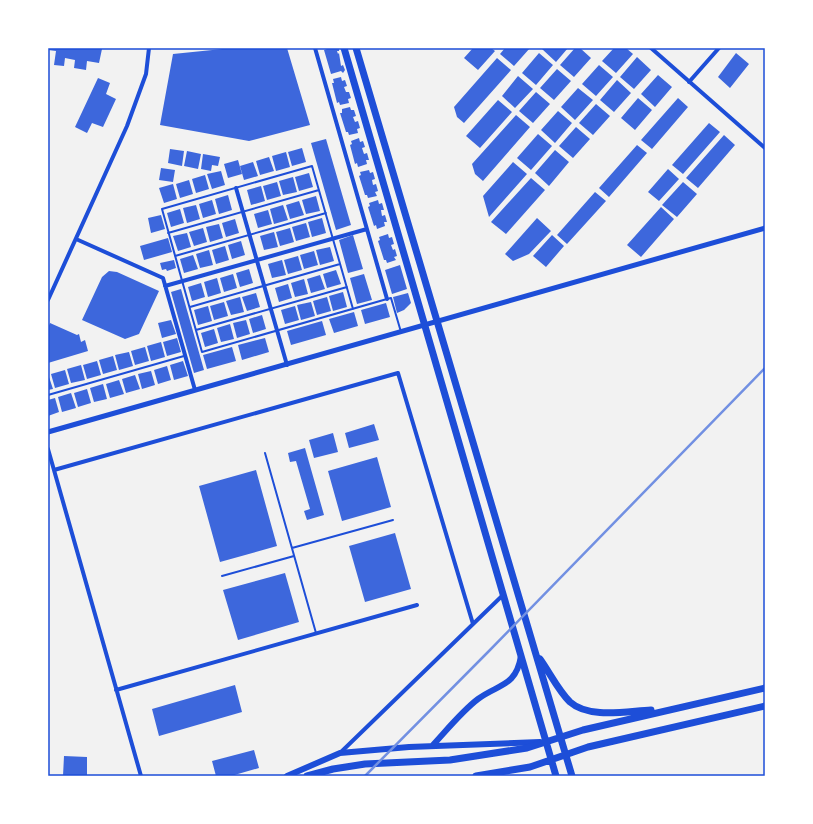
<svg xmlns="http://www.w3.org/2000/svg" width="813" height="824" font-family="'IBM Plex Serif',serif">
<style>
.building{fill:#3d67dc}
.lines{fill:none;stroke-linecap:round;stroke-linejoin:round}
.service{stroke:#1d4ed8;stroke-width:2}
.minor{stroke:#1d4ed8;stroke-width:4}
.tertiary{stroke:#1d4ed8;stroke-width:5}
.secondary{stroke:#1d4ed8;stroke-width:6}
.primary{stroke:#1d4ed8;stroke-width:7}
.rail{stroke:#7290e2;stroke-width:2.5}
.neatline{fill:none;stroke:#1d4ed8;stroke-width:1.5}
</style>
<rect width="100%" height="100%" fill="#f2f2f2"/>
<path class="building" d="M48,48H97L102,49L99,63L87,61L86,70L74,68L75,60L65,58L64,66L54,65L56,51L48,50Z
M232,48H287L310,125L249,141L160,125L173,54Z
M330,48H339V51H337L338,54L339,53L341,66L343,65L345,70L343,73L341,71L331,74L324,50Z
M473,48H491L495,51L478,70L464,58Z
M505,48H530L514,66L500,54Z
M544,48H568L556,62L542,49Z
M575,48H580L591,58L574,77L560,65Z
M614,48H626L633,54L616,73L602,61Z
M539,53L553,65L536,85L522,73Z
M736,53L749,64L730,88L718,77Z
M637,57L651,70L634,89L620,77Z
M497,58L511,70L464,123L457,117L454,107Z
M599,65L613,77L596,96L582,84Z
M557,69L571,81L554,100L540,88Z
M658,75L672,87L655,107L641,94Z
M518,76L533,89L515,108L502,96Z
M341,77L342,81L345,80L347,86L344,87L346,92H349L351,98L348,99L349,103L340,105L339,102L337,103L332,83H334L333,79Z
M98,78L110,83L106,94L116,99L103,127L92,123L87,133L75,127Z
M617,80L631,93L614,112L600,100Z
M578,88L593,100L575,120L561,107Z
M536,92L550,104L533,123L519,111Z
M638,98L652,110L635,130L621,118Z
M678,98L688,107L652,149L641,140Z
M498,100L512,112L480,148L466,136Z
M596,104L610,116L593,135L579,123Z
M350,107L351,110H354L356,116L353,117L355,122L358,121L360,128L357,129L358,133L349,135L348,132H346L340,113H342V109Z
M558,111L572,123L555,143L541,130Z
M516,115L530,127L483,181L475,174L472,164Z
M709,123L720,132L683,174L672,165Z
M576,127L590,139L573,158L559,146Z
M538,134L552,146L531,170L517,158Z
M724,135L735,145L698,188L686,178Z
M359,138L360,142L363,141L365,147L362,148L364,154L367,153L369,160H366L367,164L358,167L357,163L355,164L350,145L352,144L351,141Z
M326,139L351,225L336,230L311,143Z
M637,145L647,153L609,197L599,188Z
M302,148L306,162L292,166L288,152Z
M170,149L184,151L182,166L168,163Z
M555,150L569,162L549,186L535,173Z
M187,151L201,154L198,169L184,166Z
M286,152L290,167L276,171L272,156Z
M203,154L220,157L218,166L212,165L211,171L201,169Z
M269,157L274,171L260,175L256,161Z
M238,160L242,174L228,178L224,164Z
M253,162L258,176L244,180L240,166Z
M513,162L527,174L489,217L483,196Z
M161,168L175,170L173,182L159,180Z
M668,169L679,179L659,201L648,192Z
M369,170L370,173L373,172L375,179L372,180L373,185L376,184L378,191L375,192L377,196L368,198L367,195H365L359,176L361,175L360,172Z
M221,171L225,185L212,189L207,174Z
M309,173L313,187L299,191L295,177Z
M205,175L209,189L196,193L192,179Z
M293,177L297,192L283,195L279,181Z
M531,178L545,190L506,234L491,222Z
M189,180L193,194L180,198L176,184Z
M277,182L281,196L267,200L263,186Z
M683,182L697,194L677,217L662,205Z
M173,184L177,199L164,203L159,188Z
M261,186L265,201L251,205L247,190Z
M595,192L606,201L567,244L557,235Z
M228,195L232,210L219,214L215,199Z
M316,196L320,211L306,214L302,200Z
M212,200L216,214L203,218L199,204Z
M378,200L379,204L382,203L384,210H381L382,216L385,215L387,222H384L385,226L377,229L376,225L374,226L368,207L370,206L369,203Z
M299,201L304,215L290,219L286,205Z
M196,205L200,219L187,223L183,208Z
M283,205L288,220L274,224L270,209Z
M661,207L674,219L641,257L627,245Z
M180,209L184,223L171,227L167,213Z
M268,210L272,224L258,228L254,214Z
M161,215L165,229L151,233L148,218Z
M322,218L326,233L312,237L308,222Z
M537,218L551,231L529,254L513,261L505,254Z
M235,219L239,233L226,237L222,223Z
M306,223L310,237L296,241L292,227Z
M219,224L223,238L210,242L206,227Z
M203,228L207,242L194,246L189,232Z
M290,228L294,242L280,246L276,232Z
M274,232L278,247L264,250L260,236Z
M187,233L191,247L178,251L173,236Z
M388,234L389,238L392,237L394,244L391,245L393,250L395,249L397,256L394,257L396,260L387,263L386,260H384L378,241L380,240L379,237Z
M353,235L363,269L348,273L339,240Z
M552,235L564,246L546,267L533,256Z
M168,238L172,252L144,260L140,246Z
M241,241L245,255L232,259L228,245Z
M225,246L229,260L216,264L212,250Z
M330,247L334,261L320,265L316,250Z
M209,250L213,265L200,268L196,254Z
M314,251L318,265L304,269L300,255Z
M193,255L198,269L184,273L180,259Z
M298,256L302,270L288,274L284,260Z
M174,260L176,268L167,271L166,269L162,270L160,263Z
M282,260L286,275L272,278L268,264Z
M400,265L407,289L392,294L385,270Z
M249,269L253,283L240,287L236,273Z
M336,270L341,284L327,288L323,274Z
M109,271L117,272L159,291L139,334L125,339L82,320L102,277Z
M233,274L237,288L224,292L220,278Z
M364,274L372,300L357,304L350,278Z
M320,275L325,289L311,293L307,279Z
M217,278L221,293L208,297L204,282Z
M304,279L308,294L295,297L291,283Z
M201,283L205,297L192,301L188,287Z
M288,284L292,298L279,302L275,288Z
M181,289L204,370L194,373L171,292Z
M343,292L347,307L333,311L329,296Z
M256,293L260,307L247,311L242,297Z
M408,293L411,303L404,310L397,313L393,297Z
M240,297L244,312L231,315L226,301Z
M327,297L331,311L317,315L313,301Z
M224,302L228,316L214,320L210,306Z
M311,302L315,316L301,320L297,305Z
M386,303L390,317L365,324L361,310Z
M208,306L212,321L198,325L194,310Z
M295,306L299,320L285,324L281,310Z
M354,312L358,326L334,333L329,319Z
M262,315L266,329L253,333L249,319Z
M171,320L176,334L162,338L158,323Z
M246,320L250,334L237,338L233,323Z
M322,321L326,335L291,345L287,331Z
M50,323L77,335L79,334L81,342L85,340L88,351L48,363V328Z
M230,324L234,339L221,342L217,328Z
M214,329L218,343L205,347L201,333Z
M177,338L181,352L167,356L163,342Z
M265,338L269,352L242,360L238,345Z
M161,342L165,357L151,361L147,346Z
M145,347L149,361L135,365L131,351Z
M232,347L236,361L207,369L203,355Z
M129,352L133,366L119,370L115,355Z
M113,356L117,370L103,374L99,360Z
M97,361L101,375L87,379L83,365Z
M183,361L188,376L174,380L170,365Z
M81,365L85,380L71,383L67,369Z
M167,366L171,380L158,384L154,370Z
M65,370L69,384L55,388L51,374Z
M151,371L155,385L142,389L138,374Z
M48,374L53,389L48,390Z
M135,375L140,389L126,393L122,379Z
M119,380L124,394L110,398L106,384Z
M103,384L107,399L94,402L90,388Z
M87,389L91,403L78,407L74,393Z
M71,393L76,408L62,412L58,397Z
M55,398L59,412L48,416V400Z
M374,424L379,440L349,448L345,433Z
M333,433L338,452L314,458L309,440Z
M305,448L324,515L307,520L304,511L310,509L296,461L290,462L288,453Z
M377,457L391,507L342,521L328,471Z
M256,470L277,546L220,562L199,486Z
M395,533L411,589L365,602L349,546Z
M285,573L299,622L238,640L223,590Z
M235,685L242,712L159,736L152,709Z
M254,750L259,768L231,776H216L212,761Z
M64,756L87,757V776H63Z"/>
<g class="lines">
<path class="service" d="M168,233L319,190
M175,256L326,213
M190,307L340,264
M353,309L312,166L162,209L202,352L387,299L391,298L401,332
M196,330L347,287
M48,395L184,356
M265,453L316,633
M292,548L393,520
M222,576L294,556"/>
<path class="minor" d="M315,48L387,299
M651,48L765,148
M689,82L719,48
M236,188L287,365
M76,239L163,278L195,390
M165,286L367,229
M48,300L127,126L146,74L149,48
M48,449L141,776
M54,470L398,373L473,624
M116,690L417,605
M340,753L503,595"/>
<path class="tertiary" d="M48,432L765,228"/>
<path class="secondary" d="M432,746C446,731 462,711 478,699C498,684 516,687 521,656
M287,776L340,753L409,747L540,742"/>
<path class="primary" d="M344,48L556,776
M356,48L572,776
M540,659C550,673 558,690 570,702C589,719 627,711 651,710
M307,776L333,769L365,764L450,760L527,748L583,730L765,688
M476,776L530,767L588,747L765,706"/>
<path class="rail" d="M365,776L488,652L765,368"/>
</g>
<rect width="813" height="824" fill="none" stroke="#ffffff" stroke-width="98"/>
<rect x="49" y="49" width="715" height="726" class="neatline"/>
</svg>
